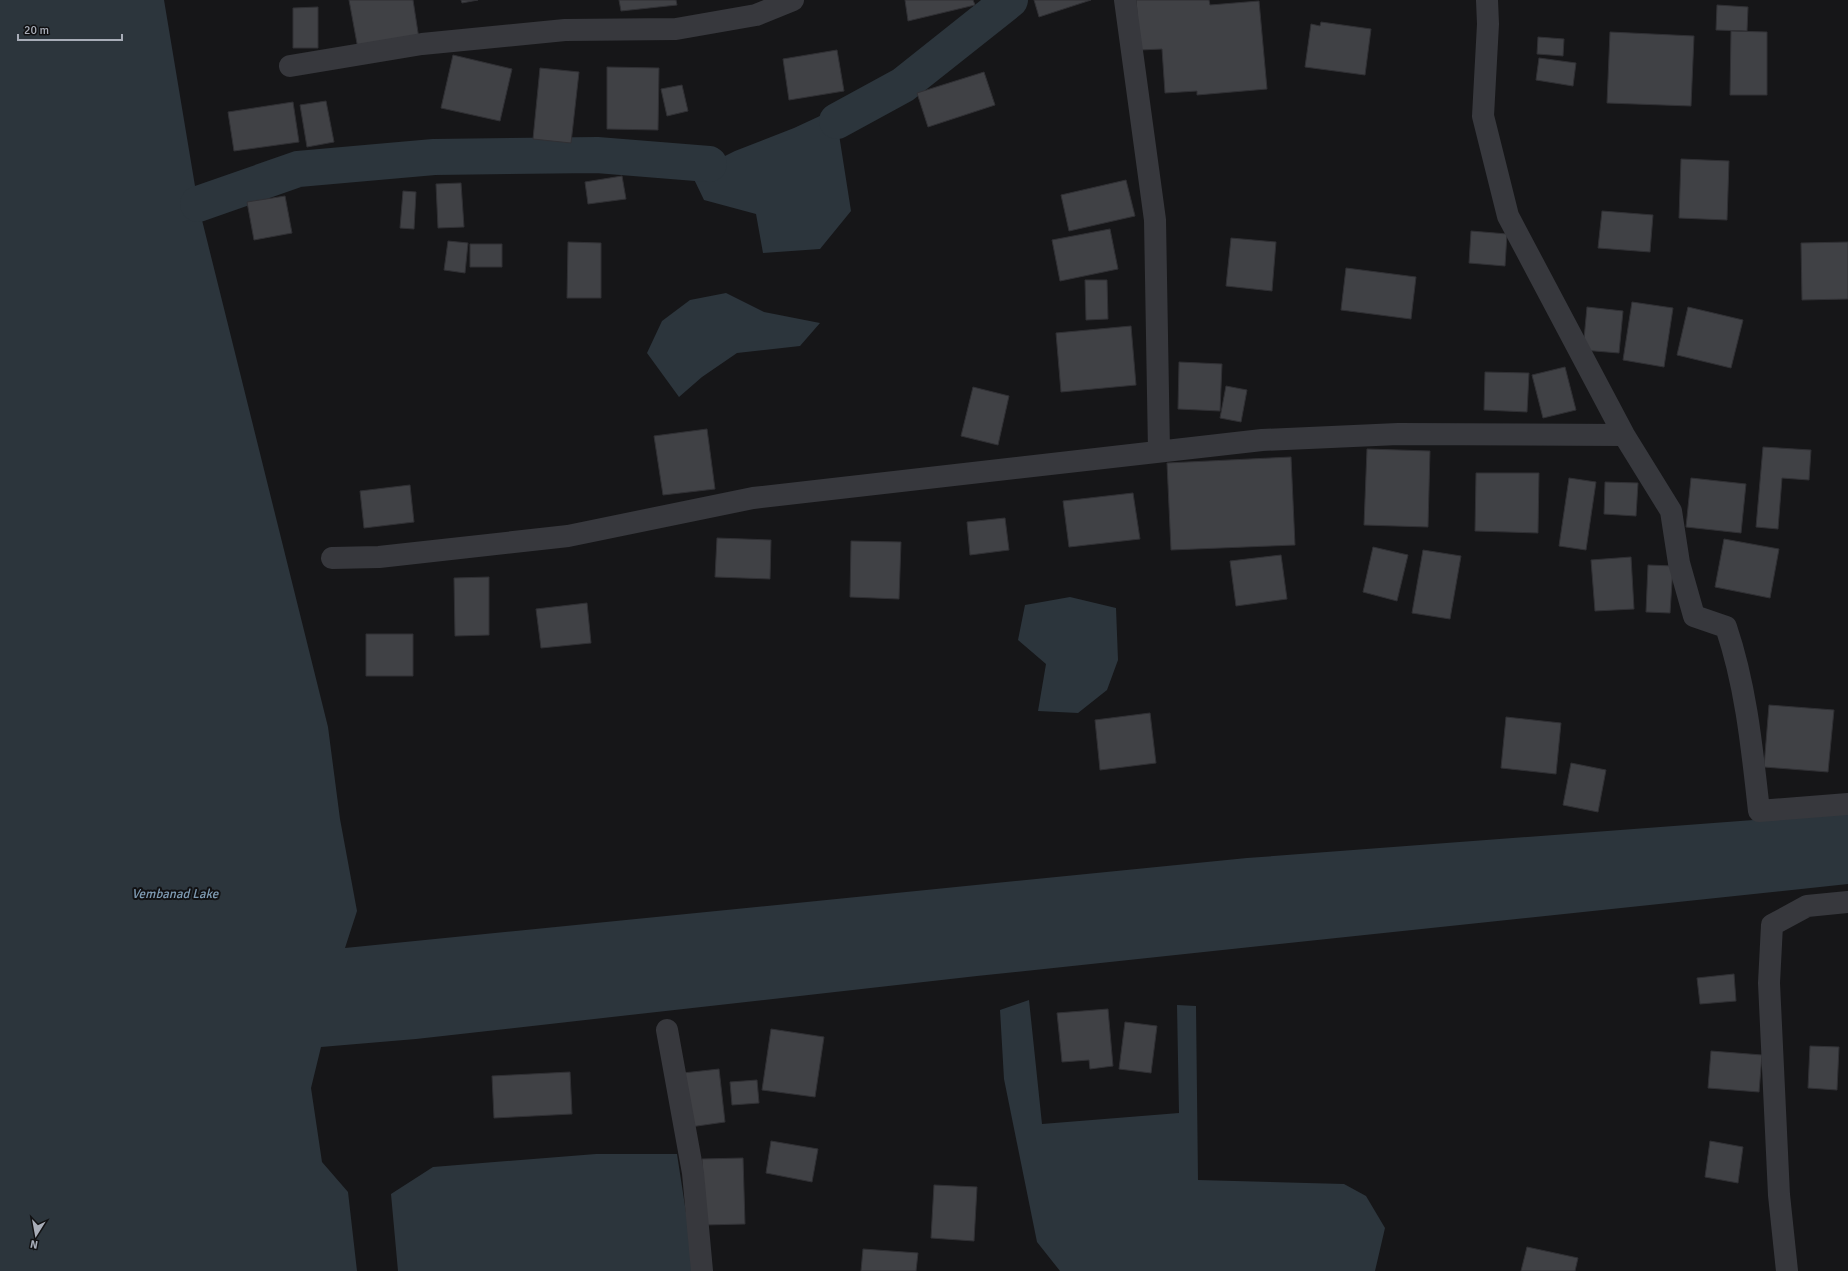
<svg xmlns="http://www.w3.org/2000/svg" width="1848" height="1271" font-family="Signika,sans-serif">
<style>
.water{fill:#2c353c}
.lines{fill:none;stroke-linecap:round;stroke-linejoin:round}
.canal{stroke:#2c353c;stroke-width:36}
.building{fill:#404145;stroke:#303034}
.street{stroke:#37383d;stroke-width:22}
.labels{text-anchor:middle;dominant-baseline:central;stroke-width:4;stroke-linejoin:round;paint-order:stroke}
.water-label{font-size:13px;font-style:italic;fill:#7f9bb3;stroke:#111113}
</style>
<rect width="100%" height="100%" fill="#161618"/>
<path class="water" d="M0,0H164L198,204L328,727L340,819L357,911L345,948L1247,858L1848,813V884L977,976L416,1039L321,1047L311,1088L322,1162L348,1192L357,1271H0Z
M835,109L851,211L820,249L763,253L756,214L704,200L691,173L735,151L794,128Z
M726,293L764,312L820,323L800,346L737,353L702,377L679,397L647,353L662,321L690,300Z
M1070,597L1116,608L1118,660L1107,690L1078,713L1038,711L1046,664L1018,640L1025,605Z
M1029,1000L1042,1124L1179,1113L1177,1005L1196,1006L1198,1180L1344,1184L1366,1196L1385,1228L1375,1271H1060L1037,1242L1004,1079L1000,1010Z
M596,1154H677L695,1271H398L391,1194L433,1167Z"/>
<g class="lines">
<path class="canal" d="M837,121L903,85L1010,0
M198,204L298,169L434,157L597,155L709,164"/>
</g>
<path class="building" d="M349,0H413L419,39L358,49Z
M461,0H478L462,3Z
M619,0H676L677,5L621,11Z
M905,0H973L975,5L908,21Z
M1034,0H1091L1039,17Z
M1136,0H1209L1210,5L1259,1L1267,89L1197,95V91L1165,93L1162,49L1140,50Z
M1717,5L1748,7L1747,31L1716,30Z
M318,7V48H293V8Z
M1321,22L1371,29L1365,75L1305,67L1311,24L1320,26Z
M1731,31L1767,32V95H1730Z
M1610,32L1694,36L1691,106L1607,103Z
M1538,37L1564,39L1563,56L1537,54Z
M837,50L844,91L789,100L783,59Z
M453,55L512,69L500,121L441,108Z
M1539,58L1576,63L1573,86L1536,80Z
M607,67L659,68L658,130L607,129Z
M540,68L579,72L571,143L533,139Z
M984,72L995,105L928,127L917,93Z
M682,85L688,111L667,116L661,89Z
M326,101L334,142L307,147L300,105Z
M293,102L299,142L234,151L228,112Z
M1681,159L1729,161L1727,220L1679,218Z
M622,176L626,199L588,204L585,182Z
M1126,180L1135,216L1069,231L1061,195Z
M461,183L464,227L438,228L436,184Z
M403,191L416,192L414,229L400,228Z
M285,196L292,233L254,240L247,202Z
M1602,211L1653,215L1650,252L1598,248Z
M1110,229L1118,269L1060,281L1052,240Z
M1471,231L1507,234L1505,266L1469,263Z
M1231,238L1276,242L1272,291L1226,286Z
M448,241L468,243L465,273L444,270Z
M568,242L601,243V298H567Z
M1848,242V299L1802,300L1801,243Z
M470,244H502V267H470Z
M1346,268L1416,277L1411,319L1341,310Z
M1085,280H1107L1108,319L1086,320Z
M1632,302L1673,308L1664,367L1623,360Z
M1587,307L1623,311L1619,353L1583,350Z
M1688,307L1743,320L1731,368L1677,355Z
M1131,326L1136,385L1061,392L1056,333Z
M1179,362L1222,364L1220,411L1178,409Z
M1565,367L1576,410L1543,418L1532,375Z
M1485,372L1529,373L1527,412L1484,410Z
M1226,386L1247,390L1241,422L1220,418Z
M973,387L1009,396L998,445L961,436Z
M707,429L715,489L663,495L654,436Z
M1763,447L1811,450L1809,480L1782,478L1778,529L1756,527Z
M1367,449L1430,451L1428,527L1364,525Z
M1291,457L1295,545L1171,550L1167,463Z
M1476,473H1539L1538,533L1475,531Z
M1569,478L1596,482L1586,550L1559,546Z
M1691,478L1746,484L1741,533L1686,527Z
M1605,482L1638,483L1636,516L1604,514Z
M410,485L414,522L364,528L360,491Z
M1133,493L1140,539L1069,547L1063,501Z
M1005,518L1009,550L970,555L967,522Z
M717,538L771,540L770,579L715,577Z
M1724,539L1779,549L1770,598L1715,587Z
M851,541L901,542L899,599L850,597Z
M1373,547L1408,555L1397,601L1363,592Z
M1423,550L1461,556L1450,619L1412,613Z
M1281,555L1287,599L1236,606L1230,561Z
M1631,557L1634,609L1595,611L1591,560Z
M1648,565L1673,566L1670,613L1646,612Z
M489,577V635L455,636L454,578Z
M587,603L591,643L541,648L536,609Z
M366,634H413V676H366Z
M1769,705L1834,710L1828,772L1764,767Z
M1150,713L1156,763L1100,770L1095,720Z
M1506,717L1561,723L1556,774L1501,768Z
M1571,763L1606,770L1598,812L1563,805Z
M1734,974L1736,1001L1700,1004L1697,978Z
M1108,1009L1113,1066L1090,1069L1089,1060L1062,1062L1057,1013Z
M1125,1022L1157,1026L1151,1073L1119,1069Z
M771,1029L824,1037L815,1097L762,1090Z
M1810,1046L1839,1047L1837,1090L1808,1088Z
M1711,1051L1762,1055L1759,1092L1708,1088Z
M719,1069L725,1122L690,1127L683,1073Z
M570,1072L572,1114L494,1118L492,1076Z
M757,1080L759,1103L732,1105L730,1082Z
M771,1141L818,1149L812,1182L766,1173Z
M1710,1141L1743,1147L1738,1183L1705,1177Z
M743,1158L745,1224L704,1225L702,1159Z
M934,1185L977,1187L974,1241L931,1238Z
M1527,1247L1578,1258L1575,1271H1521Z
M863,1249L918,1253L916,1271H861Z"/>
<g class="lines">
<path class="street" d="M1125,0L1155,220L1159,451
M1487,0L1488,24L1483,116L1508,216L1624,435L1671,511L1679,563L1694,616L1726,627C1746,686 1752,748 1759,811L1848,804
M290,66L422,44L565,30L676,29L756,15L793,0
M332,558L379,557L568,536L753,498L1262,440L1398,434L1624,435
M667,1030L693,1173L702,1271
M1787,1271L1779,1195L1769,983L1772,925L1807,906L1848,902"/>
</g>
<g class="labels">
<g class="water-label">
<text x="175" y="894">Vembanad Lake</text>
</g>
</g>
<g transform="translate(36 1235) rotate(191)" stroke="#111113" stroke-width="3" paint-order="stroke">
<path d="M0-3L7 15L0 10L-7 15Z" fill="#a8adb8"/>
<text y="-6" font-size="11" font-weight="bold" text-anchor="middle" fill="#a8adb8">N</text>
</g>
<path d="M18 34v6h104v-6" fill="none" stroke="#a8adb8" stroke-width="2"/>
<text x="24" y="34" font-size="12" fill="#a8adb8" stroke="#111113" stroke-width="3" paint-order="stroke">20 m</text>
</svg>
